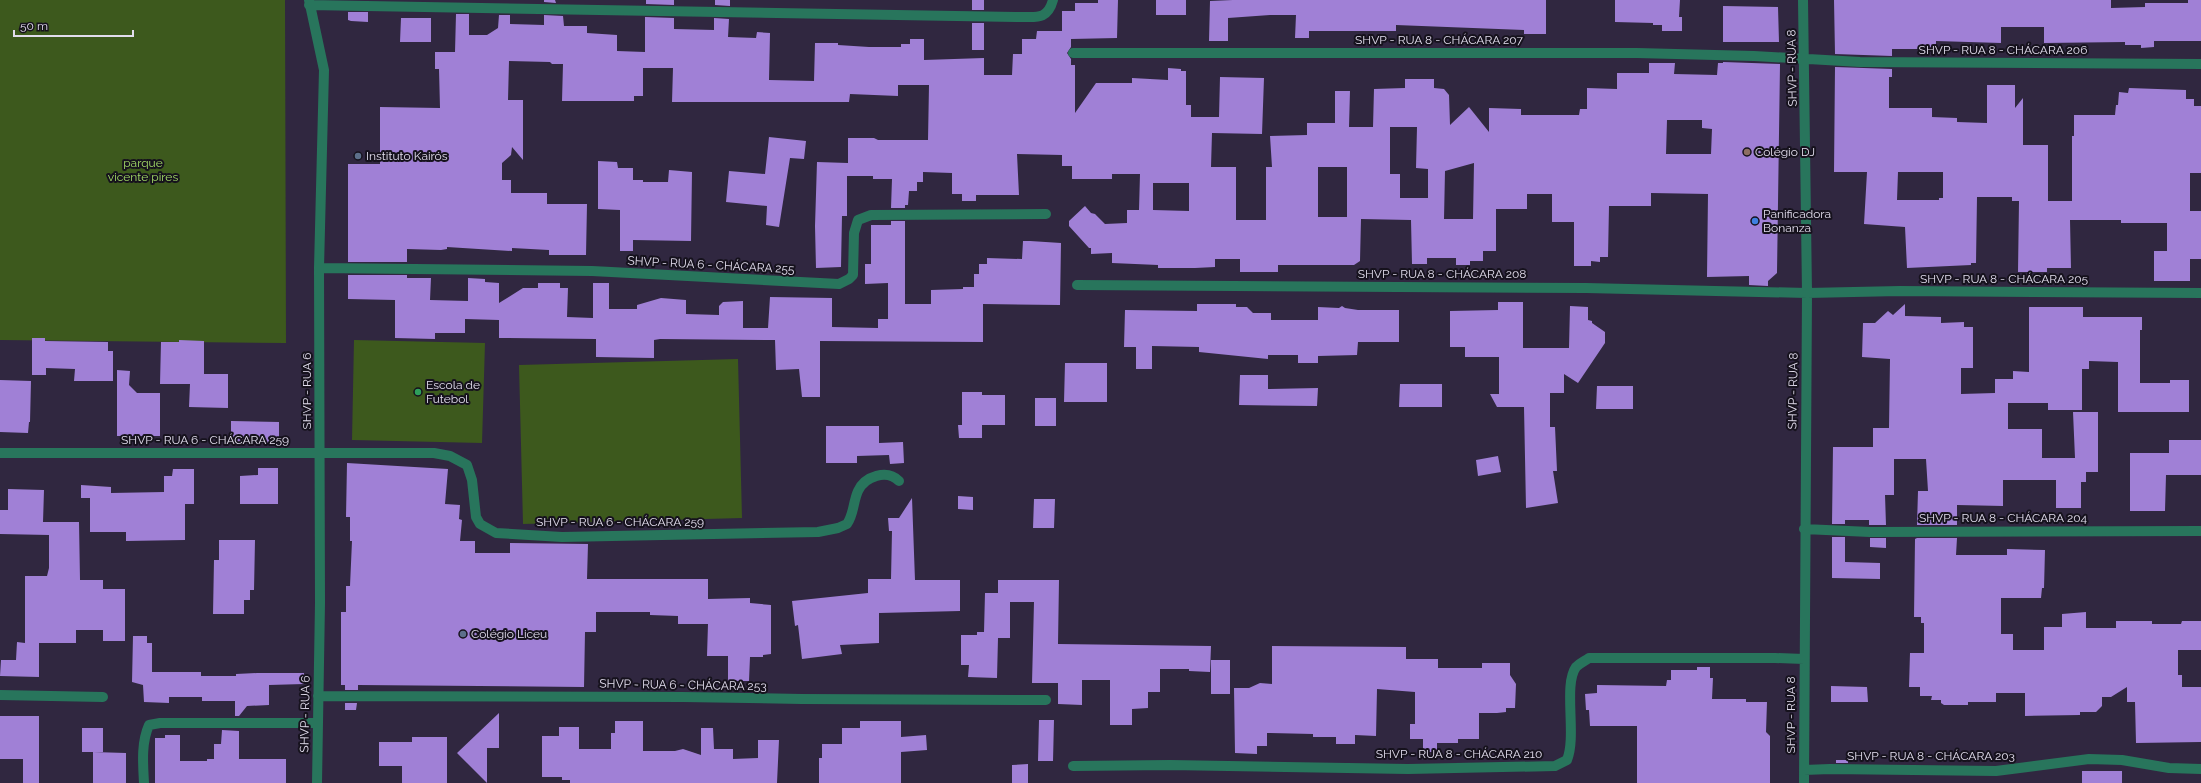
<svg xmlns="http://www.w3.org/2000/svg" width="2201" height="783" font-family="Raleway,sans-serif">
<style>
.green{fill:#3d591d}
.building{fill:#a080d6;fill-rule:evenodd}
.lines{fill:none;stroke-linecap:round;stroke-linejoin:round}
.minor{stroke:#28755c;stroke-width:10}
.education-dot{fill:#8d6e63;stroke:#16121d;stroke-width:1.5}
.service-dot{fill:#5c6f8a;stroke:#16121d;stroke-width:1.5}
.shop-dot{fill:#3f7fe0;stroke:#16121d;stroke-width:1.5}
.leisure-dot{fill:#2e9e5b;stroke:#16121d;stroke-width:1.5}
.labels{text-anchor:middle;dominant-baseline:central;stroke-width:4;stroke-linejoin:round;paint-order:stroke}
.street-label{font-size:12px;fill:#e2dded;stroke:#16121d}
.poi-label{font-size:12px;fill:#e2dded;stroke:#16121d;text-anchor:start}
.park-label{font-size:12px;fill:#a3db67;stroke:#16121d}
</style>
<rect width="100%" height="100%" fill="#302740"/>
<path class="green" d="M0,0H285L286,343L0,340Z
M354,340L485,343L482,443L352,440Z
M738,359L742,518L523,524L519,365Z"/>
<path class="building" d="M544,0H555L556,3L544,2Z
M646,0H674V5L646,4Z
M715,0H730V6L715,5Z
M972,0H984V10H972Z
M1098,0H1118L1117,38L1071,39V47L1067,53L1071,59V65H1075V113L1096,83H1132V78L1168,80V68L1181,69V71H1186V105H1191V117H1219L1220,77L1264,78L1262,134L1212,133L1211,167H1236V220H1266V167H1272L1270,136L1307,135V123H1335V91H1350L1349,127H1373L1374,89L1405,88V79H1434V88L1444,89L1449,95L1450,125L1469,107L1489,132V108L1521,109V115H1579L1580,109H1587V88L1617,89V73H1649V63H1675L1674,74L1717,75L1718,63H1723V62L1780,64L1777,273L1768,281V286L1749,285V276L1707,277L1708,194L1651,193V206H1609L1608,257H1600V262L1591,261V266H1574V222H1552V194H1527V209H1496V251H1483V261H1470V265H1456V258H1427V264H1412L1411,220L1361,219L1360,261L1354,265H1278V272H1240V259H1215V267L1195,268H1158V265L1112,263V253L1091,254V248H1089L1069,226V221L1085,206L1091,213L1095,214L1105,224L1127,223V210H1139L1140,174H1112V179H1072V166H1062V155L1017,154L1019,195H976V201H962V194H952V173L923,172V182H917V191H909L908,205H905V208H891L892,179H873V176H847V216H842L841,267L816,268L815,226L817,162L848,163V138H874L878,140H928L929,85H898V96L850,94L849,102H672L673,68H643V96H634V101H562L563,64H552L550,62L509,61L508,100H523V160L512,147L511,155L502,163V180H511V193H547V204H587L586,255H549V250L512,248V251L447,247V249L441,250L407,249V262H348V164H380V107L440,108L439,69H435V52H455L456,14H469V35H487L498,28L499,15H510V24L544,25V15L563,16L564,26H587V33L617,35V51L645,52V17L674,18V29L714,30V18L729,19L728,37L756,38L757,32L770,33L769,80L814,81L815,43H838V45L869,47H901V44H910V39H924V60L984,58V75H1012L1013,54H1022V39H1036L1037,31H1062V11H1075V3H1098ZM1667,120H1702V128L1712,129L1711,154H1666ZM1390,127H1417L1416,168L1428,169V198H1400V174H1390ZM1474,163L1473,219H1444L1445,171ZM1318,167H1347V217H1318ZM1153,183H1189V211L1153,210Z
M1156,0H1186V15H1156Z
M1233,0H1546V34H1524V30L1396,25V31H1309V38H1295L1296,15H1270L1228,18V41H1209L1210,1Z
M1615,0H1680L1679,17H1682V31H1662V25H1653V23L1615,22Z
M1834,0H2111V8L2145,7V3H2188V0H2201V41H2154V47L2141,48V45H2125V42L2044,43V27H2001V43L1936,41V49H1892V56L1835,54Z
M1723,6L1778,7L1779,42H1723Z
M348,12H368V22L351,21L348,20Z
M401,18H431V42H400Z
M972,23H984V50H972Z
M1835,67L1892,69V77H1889V108H1932V117L1957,118V122L1987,123V85H2015V108L2023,98V145H2048V201H2072V136H2074V115H2115L2116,105H2118L2119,92L2128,93L2129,88L2186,90V99H2194V106H2201V173H2190V211H2201V259H2190V281H2154V251H2167V223H2121V220H2070L2071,268H2047V272H2018L2019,201H2012V197H1977L1976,263H1971V265L1907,268L1905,227L1864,224L1867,172H1834ZM1898,172H1943V198H1939V200H1897Z
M769,137L806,141L804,159L790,158L779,227L766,225L767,206L726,202L729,171L765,174Z
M598,161L617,162L618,168H633V180H643V182H668L669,170L692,172L691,241L633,240V251H620V210L598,209Z
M891,221H905V304H931V290L963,289V287H974V274H979V264H987V258L1022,259L1023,241H1030L1061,243L1060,305L983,304V342L820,341V397H802L799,369L776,370L775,340L660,339L654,340V358L596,357V339L499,338V320L465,319V333H435V339L395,338V300L348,299V275H407V278H431L430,300L468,301V278L485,279V282L499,283V303L523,288H538V283H560V288H568L567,317L593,318V283H609V309H637V305L661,298L686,300V314L719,315V306L723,302L743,301V328H768L770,297L832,298V327L878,328V319H888V283L865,284V264H871V225H891Z
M1498,302H1523V348H1569L1570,306L1588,307V320L1592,321V323L1605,332V343L1578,383L1564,374V393H1550V427H1555L1557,471H1553L1558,503L1526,508L1524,407H1497L1490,394H1499V357H1465V347H1450V311L1498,310Z
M1197,304H1236V307H1247L1253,313H1271V320H1318V307L1339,308L1342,306L1345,308L1358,310H1399V342H1358L1357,355L1318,356V363H1298V355H1268V359L1199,352V347L1152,346V369H1136V347H1124L1125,310L1197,311Z
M1905,304V316L1941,317V323L1964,322V327H1973V368H1961V394L1995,393V379H2013V371L2029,372V307H2083V317H2142V330H2140V383H2170V380H2189V412H2118V362L2089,361V369H2082V410H2048V403H2008V429H2042V458H2075L2073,412H2098V472H2086V482H2081V508H2056V480H2003V506L1957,505V525H1917L1918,491H1928L1926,459H1894V495H1885L1886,525H1869V520H1845V524H1832L1833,447H1873V428H1889L1890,359L1862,357L1863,323H1875L1888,311L1893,315Z
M32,338H45V341L108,342V351H113V381H74L75,369L46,368V375H32Z
M179,340L204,341V374H228V408L189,407L190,384H160L161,342H179Z
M1065,363H1107V402H1064Z
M117,370L130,371L129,385L137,393H160V436H117Z
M1240,375H1268V389L1318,388L1317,406L1239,405Z
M0,380L31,381L30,422H29L28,433L0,432Z
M1400,384H1442V407H1399Z
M1597,386H1633V409H1596Z
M962,392H982V395H1005V425H982V438H959L958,425H962Z
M1035,398H1056V426H1035Z
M231,421L279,422V444L231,443Z
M826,426H879V443L903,442L904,463L890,464L889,455L857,456V463H826Z
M2169,440H2201V475H2166L2165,511H2130V453H2169Z
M1498,456L1501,472L1478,476L1476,460Z
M347,463L448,469L445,504L460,505L459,519L462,520L460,541H475V553H510V543L588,544L587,579H708V599L750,598V603L771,605V654L763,655V657H750L749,681H728V656H707L708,624H678V616L650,615V612H596V632H585L584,687L358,685V690H345V685H341V612H346V586H350L352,541H350V517H346Z
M258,468H278V504H240V476L258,475Z
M173,469H194V504H185V540L126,541V532H90V498H81V485L111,487V493L164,492V476H172Z
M8,489L44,490L43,522H79L80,580H103V589H125V641H103V630H76V643H39V677L0,676L1,660H16L17,642L25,643V576H47L49,568V535L0,534V510H8Z
M958,496L973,497V510L958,509Z
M912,498L915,580H960V611L879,613V643L840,645L842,654L802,659L798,625L795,626L792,601L868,593V579H891L892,531H889L888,518H899Z
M1034,499H1055L1054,528H1033Z
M1832,537H1845V562L1880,563V579L1832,578Z
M1870,538H1886V548L1870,547Z
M1917,538H1957L1956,555H2007V549L2045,550L2044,588H2042L2041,598H2001V634H2013V650H2044V627H2062V614L2086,612V628H2116V621H2152V624H2181L2182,621H2201V650H2178V675H2182V687H2201V742L2136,743L2135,702H2127V687L2111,697H2102V706L2096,712H2080V715L2025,716V693H1996V702H1968V705H1944L1941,703V700H1931L1932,696H1920V687H1909L1910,653H1924V623H1921V617H1914L1915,539Z
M219,540H255L254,590H250V600H244V614H213L214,560H219Z
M998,580H1059L1058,644L1211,646L1210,672L1189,671V669H1160V692H1148V708L1132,709V725H1110V680H1082V705L1058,704V683H1032L1034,602H1010V638H998L997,678L968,677L969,665H961V635H977V632H984L985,593H998Z
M133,636H147V643H152V672H201V676H236V674L257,673H304V684L269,685V705L247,706L239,716H235V701H202V697H169V703L144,702L143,685L132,682Z
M1272,646L1406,647V659H1438V668H1482V663H1510V675L1516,684L1515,708H1506V712L1497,713H1479V739H1458V743H1437V752H1423V739H1410V724H1415V692L1377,689L1376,736L1355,735V744H1336V737H1313V734L1267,733V746H1257V754L1235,753L1234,688H1249L1260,683L1272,684Z
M1211,660H1230V694H1211Z
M1697,667H1710V678H1713L1712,699H1746V702H1767L1766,732L1770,736V783H1637V726H1590L1589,710H1586L1585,694L1597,693V685L1666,686L1667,680H1671V670H1697Z
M1831,686L1867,687L1868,702H1831Z
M345,703H357L356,710H345Z
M499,713V748H487V783L457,753Z
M0,716H39V783H23V759H0Z
M1039,720H1054L1053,761H1038Z
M615,721H643V751H675L683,749L701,755V728H713L714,749H733V759L758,758V740H779L777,783H570V780H562V777H542V736H559V727H579V749H611V733H615Z
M860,721H901V737L926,735L927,750L901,752V783H819V758H822V744H842V728H860Z
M82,728H103V752H82Z
M222,730L239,731V759H286V783H155V738H165V735H180V761H207V759H214V744H221Z
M412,737H447V783H402V766H379V742H412Z
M93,752L126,753V783H93Z
M1836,760H1848V763H1836Z
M1028,764V783H1012V765Z
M2082,771H2122V783H2082Z"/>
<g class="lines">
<path class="minor" d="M309,0L324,70L319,268L320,603L317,783
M1803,0L1807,293L1804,783
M309,5L1016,17C1034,16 1047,22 1053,0
M1073,53H1637L1754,56L1860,62L2201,64
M319,268L592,271L839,284L849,279L853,275L854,233L858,220L871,215L1046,214
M1077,285L1586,288L1807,293L1900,291L2201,293
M0,453H434L450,456L467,465L472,480L476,517L480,524L496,533L562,537L818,532L838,528L847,524C854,514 853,502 858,491C865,476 887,469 899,481
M1804,529L1870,532L2201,531
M0,695L103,697
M318,696L683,697L802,699L1046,700
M1073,766L1170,765L1408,769L1555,766L1567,760C1577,736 1563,685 1576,667C1580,663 1585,661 1589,658H1775L1804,659
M1804,770L1830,769L1996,771L2089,759L2122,760L2169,768L2201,769
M144,783C143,764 141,743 149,725L160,723H317"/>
</g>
<circle class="education-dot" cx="1747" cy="152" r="4"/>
<g class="service-dot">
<circle cx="358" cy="156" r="4"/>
<circle cx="463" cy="634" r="4"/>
</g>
<circle class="shop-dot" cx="1755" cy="221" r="4"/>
<circle class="leisure-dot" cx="418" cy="392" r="4"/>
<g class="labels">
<g class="street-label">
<text x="1439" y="40">SHVP - RUA 8 - CHÁCARA 207</text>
<text x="2003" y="50">SHVP - RUA 8 - CHÁCARA 206</text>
<text transform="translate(1792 68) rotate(-91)">SHVP - RUA 8</text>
<text transform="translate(711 265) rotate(3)">SHVP - RUA 6 - CHÁCARA 255</text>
<text x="1442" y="274">SHVP - RUA 8 - CHÁCARA 208</text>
<text x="2004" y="279">SHVP - RUA 8 - CHÁCARA 205</text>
<text transform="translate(307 391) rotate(-90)">SHVP - RUA 6</text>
<text transform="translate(1793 391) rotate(-89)">SHVP - RUA 8</text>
<text x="205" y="440">SHVP - RUA 6 - CHÁCARA 259</text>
<text x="2003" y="518">SHVP - RUA 8 - CHÁCARA 204</text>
<text x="620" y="522">SHVP - RUA 6 - CHÁCARA 259</text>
<text transform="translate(683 685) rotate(1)">SHVP - RUA 6 - CHÁCARA 253</text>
<text transform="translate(305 714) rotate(-89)">SHVP - RUA 6</text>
<text transform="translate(1791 715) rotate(-90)">SHVP - RUA 8</text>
<text x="1459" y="754">SHVP - RUA 8 - CHÁCARA 210</text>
<text x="1931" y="756">SHVP - RUA 8 - CHÁCARA 203</text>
</g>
<g class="poi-label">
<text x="1755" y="152">Colégio DJ</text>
<text x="366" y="156">Instituto Kairós</text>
<text x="1763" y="214">Panificadora<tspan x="1763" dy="14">Bonanza</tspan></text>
<text x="426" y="385">Escola de<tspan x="426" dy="14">Futebol</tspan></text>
<text x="471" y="634">Colégio Liceu</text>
</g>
<g class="park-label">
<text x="143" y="163">parque<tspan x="143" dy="14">vicente pires</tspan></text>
</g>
</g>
<path d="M14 30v6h119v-6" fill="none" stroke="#e2dded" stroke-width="2"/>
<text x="20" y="30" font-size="12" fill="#e2dded" stroke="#16121d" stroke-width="3" paint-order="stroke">50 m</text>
</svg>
